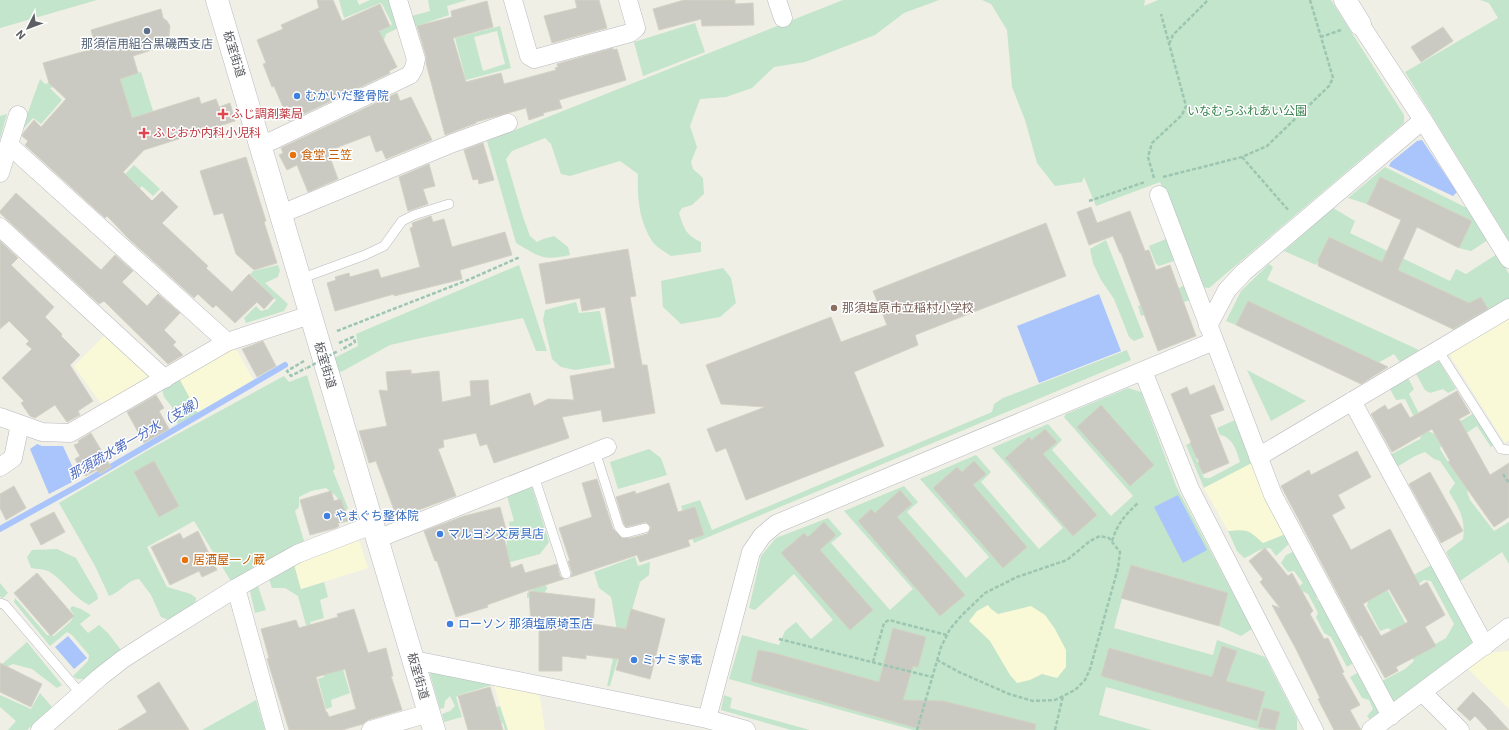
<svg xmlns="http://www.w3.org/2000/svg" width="1509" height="730" font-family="Roboto,'Noto Sans JP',sans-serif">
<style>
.green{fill:#c3e5cb;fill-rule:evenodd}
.sand{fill:#f9f9d7}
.water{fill:#a9c5fb}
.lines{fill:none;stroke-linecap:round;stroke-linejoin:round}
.stream{stroke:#a9c5fb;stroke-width:6}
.building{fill:#cacac2;stroke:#d4d2c4;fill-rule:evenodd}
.lane-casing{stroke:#b8b9bf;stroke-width:10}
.street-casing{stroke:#b8b9bf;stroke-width:19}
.secondary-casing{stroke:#b9bac1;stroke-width:23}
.path{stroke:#9dc6b2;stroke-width:2.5;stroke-dasharray:4 2;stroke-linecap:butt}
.lane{stroke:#fff;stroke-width:9}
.street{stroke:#fff;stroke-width:18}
.secondary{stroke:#fff;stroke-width:22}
.path-bridge{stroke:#9dc6b2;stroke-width:2.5;stroke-dasharray:4 2;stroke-linecap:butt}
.service-dot{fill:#5c6f8a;stroke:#fff;stroke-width:1.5}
.shop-dot{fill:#3f7fe0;stroke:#fff;stroke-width:1.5}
.health-dot{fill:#e0444e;stroke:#fff;stroke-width:1.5}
.food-dot{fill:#e8710a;stroke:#fff;stroke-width:1.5}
.education-dot{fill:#8d6e63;stroke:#fff;stroke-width:1.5}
.labels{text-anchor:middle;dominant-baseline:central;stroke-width:3;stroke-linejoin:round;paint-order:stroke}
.service-label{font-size:12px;fill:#4e5e75;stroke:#fff}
.street-label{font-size:12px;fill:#5d5f65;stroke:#fff}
.shop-label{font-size:12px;fill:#366cbe;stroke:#fff;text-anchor:start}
.park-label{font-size:12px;fill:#38824d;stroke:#fff}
.health-label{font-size:12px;fill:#be3a42;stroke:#fff;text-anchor:start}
.food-label{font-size:12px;fill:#c56008;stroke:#fff;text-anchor:start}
.education-label{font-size:12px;fill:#785e54;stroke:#fff;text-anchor:start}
.water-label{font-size:13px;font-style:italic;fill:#4c6abf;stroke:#fff}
</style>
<rect width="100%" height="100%" fill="#efefe6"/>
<path class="green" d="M0,0H97L0,28Z
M339,0H357L359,5L370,0H389L398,28L386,34L384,40L370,50L356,41L390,26L392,24L382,4L380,3L344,18Z
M428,0H467L447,6L449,15L411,28L408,17L430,11Z
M843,0H939L904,13L875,35L805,62L774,67L752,88L726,97L700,99L690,126L697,147L691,162L693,169L703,178L704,194L692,205L682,208L679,213C684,229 686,235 701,242V252L671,256C665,252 656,247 652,241C639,221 637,197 638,174L620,161L570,176L561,174L551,144L545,138L512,151L506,159L523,217L530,236L537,242L543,239L554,236L568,247L570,255C542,261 540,257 516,243L487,141Z
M982,0H1145L1144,6L1158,0H1331L1404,115V123L1209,288L1200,287L1160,182L1096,206L1084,177L1082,182L1055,186L1037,163L1025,120L1012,87L1007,30L991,4Z
M1480,0H1509V241L1405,72L1498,18L1489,3Z
M695,23L705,52L643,76L634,42Z
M500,26L511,68L466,80L455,38ZM497,31L505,64L483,71L474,37Z
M89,71L90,76L50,88L62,100L41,124L33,118L24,128L22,129L40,79L45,84Z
M141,72L153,111L132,118L120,79Z
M7,114L0,139V116Z
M134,165L160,189L153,196L142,186L126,202L109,191Z
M1385,167L1469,209L1488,240L1471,251L1459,248L1472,221L1367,204L1348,198Z
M1333,208L1355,221L1350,233L1450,281L1456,269L1466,274L1497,254L1509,274V301L1454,330L1446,326L1458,298L1329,237L1316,265L1284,251Z
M1166,239L1174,261L1159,266L1156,264L1149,246Z
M1106,240L1144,337L1134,341L1129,337L1114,299L1101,280L1093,263L1090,249Z
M1269,264L1273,267L1267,280L1419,350L1400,362L1394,354L1360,373L1367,358L1248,301L1236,325L1226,321L1241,291Z
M278,265L280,270L278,277L265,283L288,304L284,311L246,323L244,318L256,306L261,311L268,309L276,300L250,274L253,271Z
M519,265L547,351H536L523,318L421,338L390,345L341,372L338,371L334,358L358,346L356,334Z
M723,268L731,278L736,303L720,317L681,324L663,307L661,281Z
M1185,285L1190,300L1141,316L1138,306L1178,292L1179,288Z
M576,302L579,313L600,311L611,364L575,370L561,367L552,359L543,320L545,310Z
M1127,350L1131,360L694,543L681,506L700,500L712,530L992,412L994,404L1003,398Z
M1439,361L1456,389L1448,393L1443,389L1430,393L1425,390L1416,374Z
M1247,370L1306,401L1271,421Z
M307,375L335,468L333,471L348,508L345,512L336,496L326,488L311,491L299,497V507L295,511L304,541L232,583L194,521L147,547L167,587L191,594L196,598V601L188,609L169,620L161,617L151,595L139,579C127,580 121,592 109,596L95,566L59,503L150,449L284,376L289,382Z
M179,378L198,413L178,424L174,418L172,407L164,397L162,388Z
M1408,378L1414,389L1409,394L1428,431L1437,435L1474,413L1494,445L1491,447L1477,426L1465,434L1442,442L1440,449L1453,470L1460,474L1471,485L1467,492L1470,500L1494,531L1509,522V564L1502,552L1460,581L1446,552L1463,539C1466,519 1459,508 1449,492L1455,483L1440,461L1434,459L1425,452L1415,456L1397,467L1390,455L1420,439L1422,433L1405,399L1396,400L1390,389Z
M1128,388L1141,392L1176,486L1252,629L1241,636L1219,626L1228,593L1131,565L1114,628L1213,655L1217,640L1265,657L1297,719V730H1261L1106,687L1099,715L1152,730H913L729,679L742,635L779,645L785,631L796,622L811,639L833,620L794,574L755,610L749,608L761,556L776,538L828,518L842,534L831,543L890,610L913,589L844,511L904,486L918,502L907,512L966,578L989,557L920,479L976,455L991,472L981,482L1039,549L1063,528L992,448L1048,424L1062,440L1052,450L1111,516L1133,496L1064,417L1066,414Z
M1235,420L1252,463L1204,488L1186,445L1190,443L1204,478H1210L1240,462C1237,452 1233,437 1220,435L1217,428Z
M649,449L661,458L667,475L618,489L610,462Z
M532,487L549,542L540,554L503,564L505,549L507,543L505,536L510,529L509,522L514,521L507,496Z
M1242,529L1251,532L1263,543L1285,534L1290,543L1276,556L1270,548C1256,549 1256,554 1244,558L1237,551L1228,531Z
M57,549L76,558L97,594L98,599L89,605C73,597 64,581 50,572C45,569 37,569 31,568L27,557L32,550Z
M1295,551L1314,585L1317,600L1324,603L1355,662L1347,667L1331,637L1324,633L1316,617L1318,613L1308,594L1302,591L1283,599L1303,583L1294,571L1288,572L1281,563L1286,555Z
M635,557L638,566L650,562L649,575L640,582L610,686H607L618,636L611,597L599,588L594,572Z
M294,564L301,589L324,582L328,597L320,600L324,618L310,622L316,646L311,643L298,596L285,588H272L269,579Z
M1433,564L1473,638L1470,648L1398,703L1389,701L1380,682L1405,669L1414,661C1407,648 1401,635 1388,628L1380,631L1367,606L1368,601L1387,589L1421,652L1446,638L1454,624L1431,581L1424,580L1417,585L1412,576Z
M542,570L547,589L542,596L527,598V593L532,591L527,574Z
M0,583L8,593L3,598L0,597Z
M258,586L266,610L255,613L250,591Z
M15,598L47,635L54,636L71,621L74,615L70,609L72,606L81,609L91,615L80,624L88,633L99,625L108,633L121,650L84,679H77L73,676L88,661L89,655L72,635L67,632L50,646L14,602Z
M27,642L62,685L57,688L32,669L13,664L0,670V666Z
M339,656L350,693L331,700L332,707L326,709L318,679L324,677L321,661Z
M1361,671L1381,713L1371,721L1367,716L1373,709L1369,700L1362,698L1350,677Z
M431,672L493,683L492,685L459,695L456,697L462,717L444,722L442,714L450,711L455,706L450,696L445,701L444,708L440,709L430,674Z
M40,693L52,707L27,730H8L16,721L0,707V695L31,709Z
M724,695L732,698L730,708L810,730H791L721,710Z
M256,700L265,730H202Z
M500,706L508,730H505L503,723L489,726L484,712Z"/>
<path class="sand" d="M1509,319V440L1505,443L1449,354Z
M107,333L151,373L149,378L102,405L74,366Z
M235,347L254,381L198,413L179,378Z
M1252,463L1285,534L1263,543C1249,530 1248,529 1228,531L1204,488Z
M352,538L359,540L368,568L301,589L294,564Z
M988,605L991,609L998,614L1031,606L1045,615L1055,629L1066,650V667L1057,678L1042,674L1030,680L1017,683L1010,675L990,641L969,621L977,611Z
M1508,651H1509V709L1467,668L1487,653Z
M493,683L539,692L545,730H508Z"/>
<path class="water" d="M1422,140L1457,192L1453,196L1389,166L1391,162L1417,141Z
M1099,294L1121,351L1039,383L1017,326Z
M37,444L42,446H63L78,479L49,494L30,449Z
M1178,495L1207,550L1183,563L1154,507Z
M68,636L87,658L74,669L55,647Z"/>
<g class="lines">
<path class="stream" d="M0,529L83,483L285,365"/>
</g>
<path class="building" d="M317,0H333L342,21L380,4L390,26L379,31L397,67L389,71L390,73L289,121L274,86L272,87L263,64L266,63L257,40L283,29L281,25L319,8Z
M575,0H599L607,28L552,43L544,16L577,8Z
M684,0H735V4L753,3L754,25L702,26L701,19L659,30L653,9Z
M487,1L493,27L453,38L466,82L501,73L504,84L556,70L555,68L558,67L557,64L613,48V50L617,49L626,80L559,100L562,108L543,113L544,115L529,120L526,108L476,122V123L445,135L426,63V56L417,26L452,17L451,11Z
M161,9L163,18L167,21L170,26L169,35L171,44L133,56L138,73L120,79L132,118L199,97L201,104L216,99L219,107L230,103L235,121L144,150L123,172L152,201L162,191L178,207L162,223L208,266L206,268L232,292L249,274L274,298L264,309L257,302L235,323L216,305L213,308L198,294L194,298L129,239L107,216L105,218L25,145L28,141L22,136L24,132L34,120L41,127L66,99L49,83L43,63L96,48L91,30Z
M1443,27L1453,41L1421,62L1411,47Z
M397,93L400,101L411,97L432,140L386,159L382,150L376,152L370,135L341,146L328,152L338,179L308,192L297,165L287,170L279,155L283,153L281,148Z
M483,143L494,180L479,184L478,179L473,180L464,150Z
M246,157L266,221L264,222L277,263L254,270L236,254L223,213L214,215L200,171Z
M429,164L435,186L423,189L428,204L408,211L399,177Z
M1380,177L1472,221L1459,248L1417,227L1398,270L1469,303L1481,297L1488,309L1453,329L1318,266V260L1329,237L1382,262L1401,220L1367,204Z
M16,193L101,270L115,255L133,271L122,282L147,306L158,294L180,313L164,330L176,342L173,345L183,355L168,364L104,301L99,304L0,213V211Z
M1091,207L1097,223L1130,211L1145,251L1149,250L1156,270L1170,265L1196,336L1158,351L1121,253H1120L1113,236L1089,245L1077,212Z
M431,216L433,222L444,219L452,247L505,232L512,255L460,270L462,279L394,296V294L335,311L327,283L336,280L335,277L349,273L350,277L378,269L381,278L420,267L410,228L413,227L412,223Z
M1046,223L1066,276L915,335L918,345L854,372L884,446L746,500L726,448L716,452L707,429L765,407L721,404L706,365L831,317L841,342L887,325L873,291Z
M0,241L18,258L11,265L54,307L45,317L62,334L61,336L80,355L70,365L93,401L78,411L80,415L67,422L55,405L35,418L30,416L21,403L24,401L2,378L32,349L26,344L29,341L9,321L0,329Z
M628,249L636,296L630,297L642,365H647L655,413L603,422L601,410L562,417L569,438L494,463L487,444L480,446L476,433L443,440L444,447L438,449L456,496L397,518L376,461L369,463L359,431L387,426L379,390L388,391L386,372L411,370V374L439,371L442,402L471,396L470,381L488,380L490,406L530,393L534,406L548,399L574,400L570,376L615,368L605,307L582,311L580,298L546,304L539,264Z
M1248,301L1388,367L1361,384L1236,325Z
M263,341L276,366L257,377L242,349Z
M1214,385L1224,410L1210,415L1229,463L1203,474L1198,463L1199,461L1196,457L1190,443L1191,442L1171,394L1187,387L1190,395Z
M1457,391L1470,413L1459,419L1490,475L1509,463V517L1494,527L1448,462L1450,461L1432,429L1392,452L1371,414L1385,405L1388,410L1401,403L1410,418Z
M156,395L164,408L159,411L169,429L144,443L127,412Z
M1101,405L1154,465L1130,486L1077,427Z
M1045,429L1057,442L1043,454L1097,515L1073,536L1005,458L1029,437L1032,440Z
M91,433L111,467L100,474L97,470L85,476L75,459L80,456L74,445L79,443L78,441Z
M1357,451L1371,477L1338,495L1345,508L1332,515L1351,550L1390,529L1420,586L1427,582L1445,615L1425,627L1436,646L1396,667L1398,671L1385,678L1361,635L1360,636L1281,486L1309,470L1311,475ZM1389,589L1408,622L1381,636L1363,604Z
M154,461L179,506L159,517L134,472Z
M974,461L986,474L973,485L1027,547L1003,568L933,488L957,467L962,472Z
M1430,472L1463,531L1441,543L1409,484Z
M597,479L613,529L622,538H631L647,534L649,532L651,527L646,522L626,527L624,524L616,497L635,491L636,494L669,483L678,512L695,507L704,535L688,540L690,546L640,562L637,555L571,577L572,573L568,561H570L559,528L592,517L582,483Z
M14,486L26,508L6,520L0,508V494Z
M900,490L912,504L897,517L965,595L940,616L858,521L871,509L875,513Z
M331,491L334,501L341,499L348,521L338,523L339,526L336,528L310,535L300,500Z
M500,507L507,533H503L511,568L522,564L525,573L557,564L560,576L564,579L526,591L487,605L488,607L456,617L437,561H435L424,531L464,516Z
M54,512L65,532L41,545L30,524Z
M824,522L836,535L820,550L873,610L850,630L781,553L804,533L808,537Z
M198,531L217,570L202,577L199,571L170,585L151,547L180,533L183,539Z
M1265,548L1288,576L1292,573L1313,611L1310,614L1324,639L1328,638L1344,672L1342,673L1360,705L1350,710L1361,730H1334L1318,699L1320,698L1296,649L1272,605L1280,608L1260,582L1263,579L1249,561Z
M1131,565L1228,593L1219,626L1121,598Z
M37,573L74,616L51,636L14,593Z
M529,591L595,599L593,624L626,629L631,609L665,619L650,679L616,670L619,659L586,655V659L562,656V671H539V625L531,626Z
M354,609L368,653L386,648L393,676H391L402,710L368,720L363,724L342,730H289L267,659L269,658L261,629L296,620L299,628L338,617L337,614ZM345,669L356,709L329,717L327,712H326L316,677Z
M893,628L926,637L918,667L913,666L903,700L943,701L1036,724L1035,730H923L751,681L758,650L774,653L879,682Z
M1222,646L1237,651L1226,681L1265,692L1257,721L1101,676L1109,648L1212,677Z
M0,663L42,684L31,707L0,692Z
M159,682L189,730H118L147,712L137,696Z
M490,687L503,730H468L458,696Z
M1473,692L1488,707L1509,730H1488L1475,716L1470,721L1457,709Z
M1263,708L1280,712L1275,730L1258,727Z"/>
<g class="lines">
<defs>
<path id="lane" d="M300,279L365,255L384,246L402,221L414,215L449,204
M1438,350L1501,449L1509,450
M595,451L619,527L624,533L630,532L645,528
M534,476L566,574
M0,603L5,605L81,694"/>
<path id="street" d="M513,0L529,56L534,59L630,33L636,28L628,0
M777,0L783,18
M1360,24L1423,120L1509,259
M9,145L227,342
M261,146L410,75L414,68L416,59L398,0
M0,173L18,115
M1159,195L1273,495L1391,716
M281,214L453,143L508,123
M0,227L165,379
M1208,326L1227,290L1244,272L1423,120
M1143,371L1190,489L1314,730
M1352,401L1485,646
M0,417L42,432L70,433L227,342L310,315
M1258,457L1509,308
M0,467L13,458L20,424
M377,539L607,447
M236,588L275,730
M414,660L707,719L746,730
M1423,693L1460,730
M707,719L751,552L762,536L776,524L1214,341
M40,730L100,677L123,659L151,641L236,588L297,554L372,525
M371,730L429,713
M1371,730L1509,627"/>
<path id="secondary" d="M217,0L434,730
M1345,0L1360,24"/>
</defs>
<use href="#lane" class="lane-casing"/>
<use href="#street" class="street-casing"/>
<use href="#secondary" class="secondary-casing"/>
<path class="path" d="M1310,0L1321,37
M1169,44L1173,35L1208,0
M1242,157L1289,211
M1163,177L1242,157L1267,146L1329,86L1333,78L1321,37L1341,30
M1154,178L1148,157L1152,143L1182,115L1186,106L1161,14
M1089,201L1145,182
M337,331L468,280L520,257
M339,343L353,337L355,342L341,350
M304,361L287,371L291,376L306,368
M1503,474L1509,483
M1112,541C1118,523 1124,516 1138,503
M779,639L932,677
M873,662L884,623L889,620L947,635
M917,730L941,647L950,629L962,615L985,593L1017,577L1067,560L1090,541L1100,536L1109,538L1120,552L1118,568L1090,669L1085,680L1075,690L1055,700L1033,701L1009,694L959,672L937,660
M1055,730L1063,696"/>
<use href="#lane" class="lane"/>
<use href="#street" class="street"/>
<use href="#secondary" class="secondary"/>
<path class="path-bridge" d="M307,368L338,351"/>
</g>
<circle class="service-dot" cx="147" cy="31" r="4"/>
<g class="shop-dot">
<circle cx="297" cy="96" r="4"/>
<circle cx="327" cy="516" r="4"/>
<circle cx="440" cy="534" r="4"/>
<circle cx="450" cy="624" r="4"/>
<circle cx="634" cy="660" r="4"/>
</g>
<g class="health-dot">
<path d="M221 108h4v4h4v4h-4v4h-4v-4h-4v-4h4z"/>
<path d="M142 127h4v4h4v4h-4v4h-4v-4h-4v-4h4z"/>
</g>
<g class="food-dot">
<circle cx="293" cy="155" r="4"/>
<circle cx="185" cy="560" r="4"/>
</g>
<circle class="education-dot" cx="834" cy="308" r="4"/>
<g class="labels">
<g class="service-label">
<text x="147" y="44">那須信用組合黒磯西支店</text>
</g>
<g class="street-label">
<text transform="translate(234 54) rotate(73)">板室街道</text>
<text transform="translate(325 365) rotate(73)">板室街道</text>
<text transform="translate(418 676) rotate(74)">板室街道</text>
</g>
<g class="shop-label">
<text x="305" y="96">むかいだ整骨院</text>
<text x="335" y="516">やまぐち整体院</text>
<text x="448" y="534">マルヨシ文房具店</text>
<text x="458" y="624">ローソン 那須塩原埼玉店</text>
<text x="642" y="660">ミナミ家電</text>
</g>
<g class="park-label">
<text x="1247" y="111">いなむらふれあい公園</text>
</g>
<g class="health-label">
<text x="231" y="114">ふじ調剤薬局</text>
<text x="153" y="133">ふじおか内科小児科</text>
</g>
<g class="food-label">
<text x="301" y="155">食堂 三笠</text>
<text x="193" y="560">居酒屋一ノ蔵</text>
</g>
<g class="education-label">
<text x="842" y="308">那須塩原市立稲村小学校</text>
</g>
<g class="water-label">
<text transform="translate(137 437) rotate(-30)">那須疏水第一分水（支線）</text>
</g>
</g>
<g transform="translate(28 28) rotate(228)" stroke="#ffffff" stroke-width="3" paint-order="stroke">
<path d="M0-3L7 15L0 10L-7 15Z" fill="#5d5f65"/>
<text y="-6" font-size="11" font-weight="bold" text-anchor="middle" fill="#5d5f65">N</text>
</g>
</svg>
